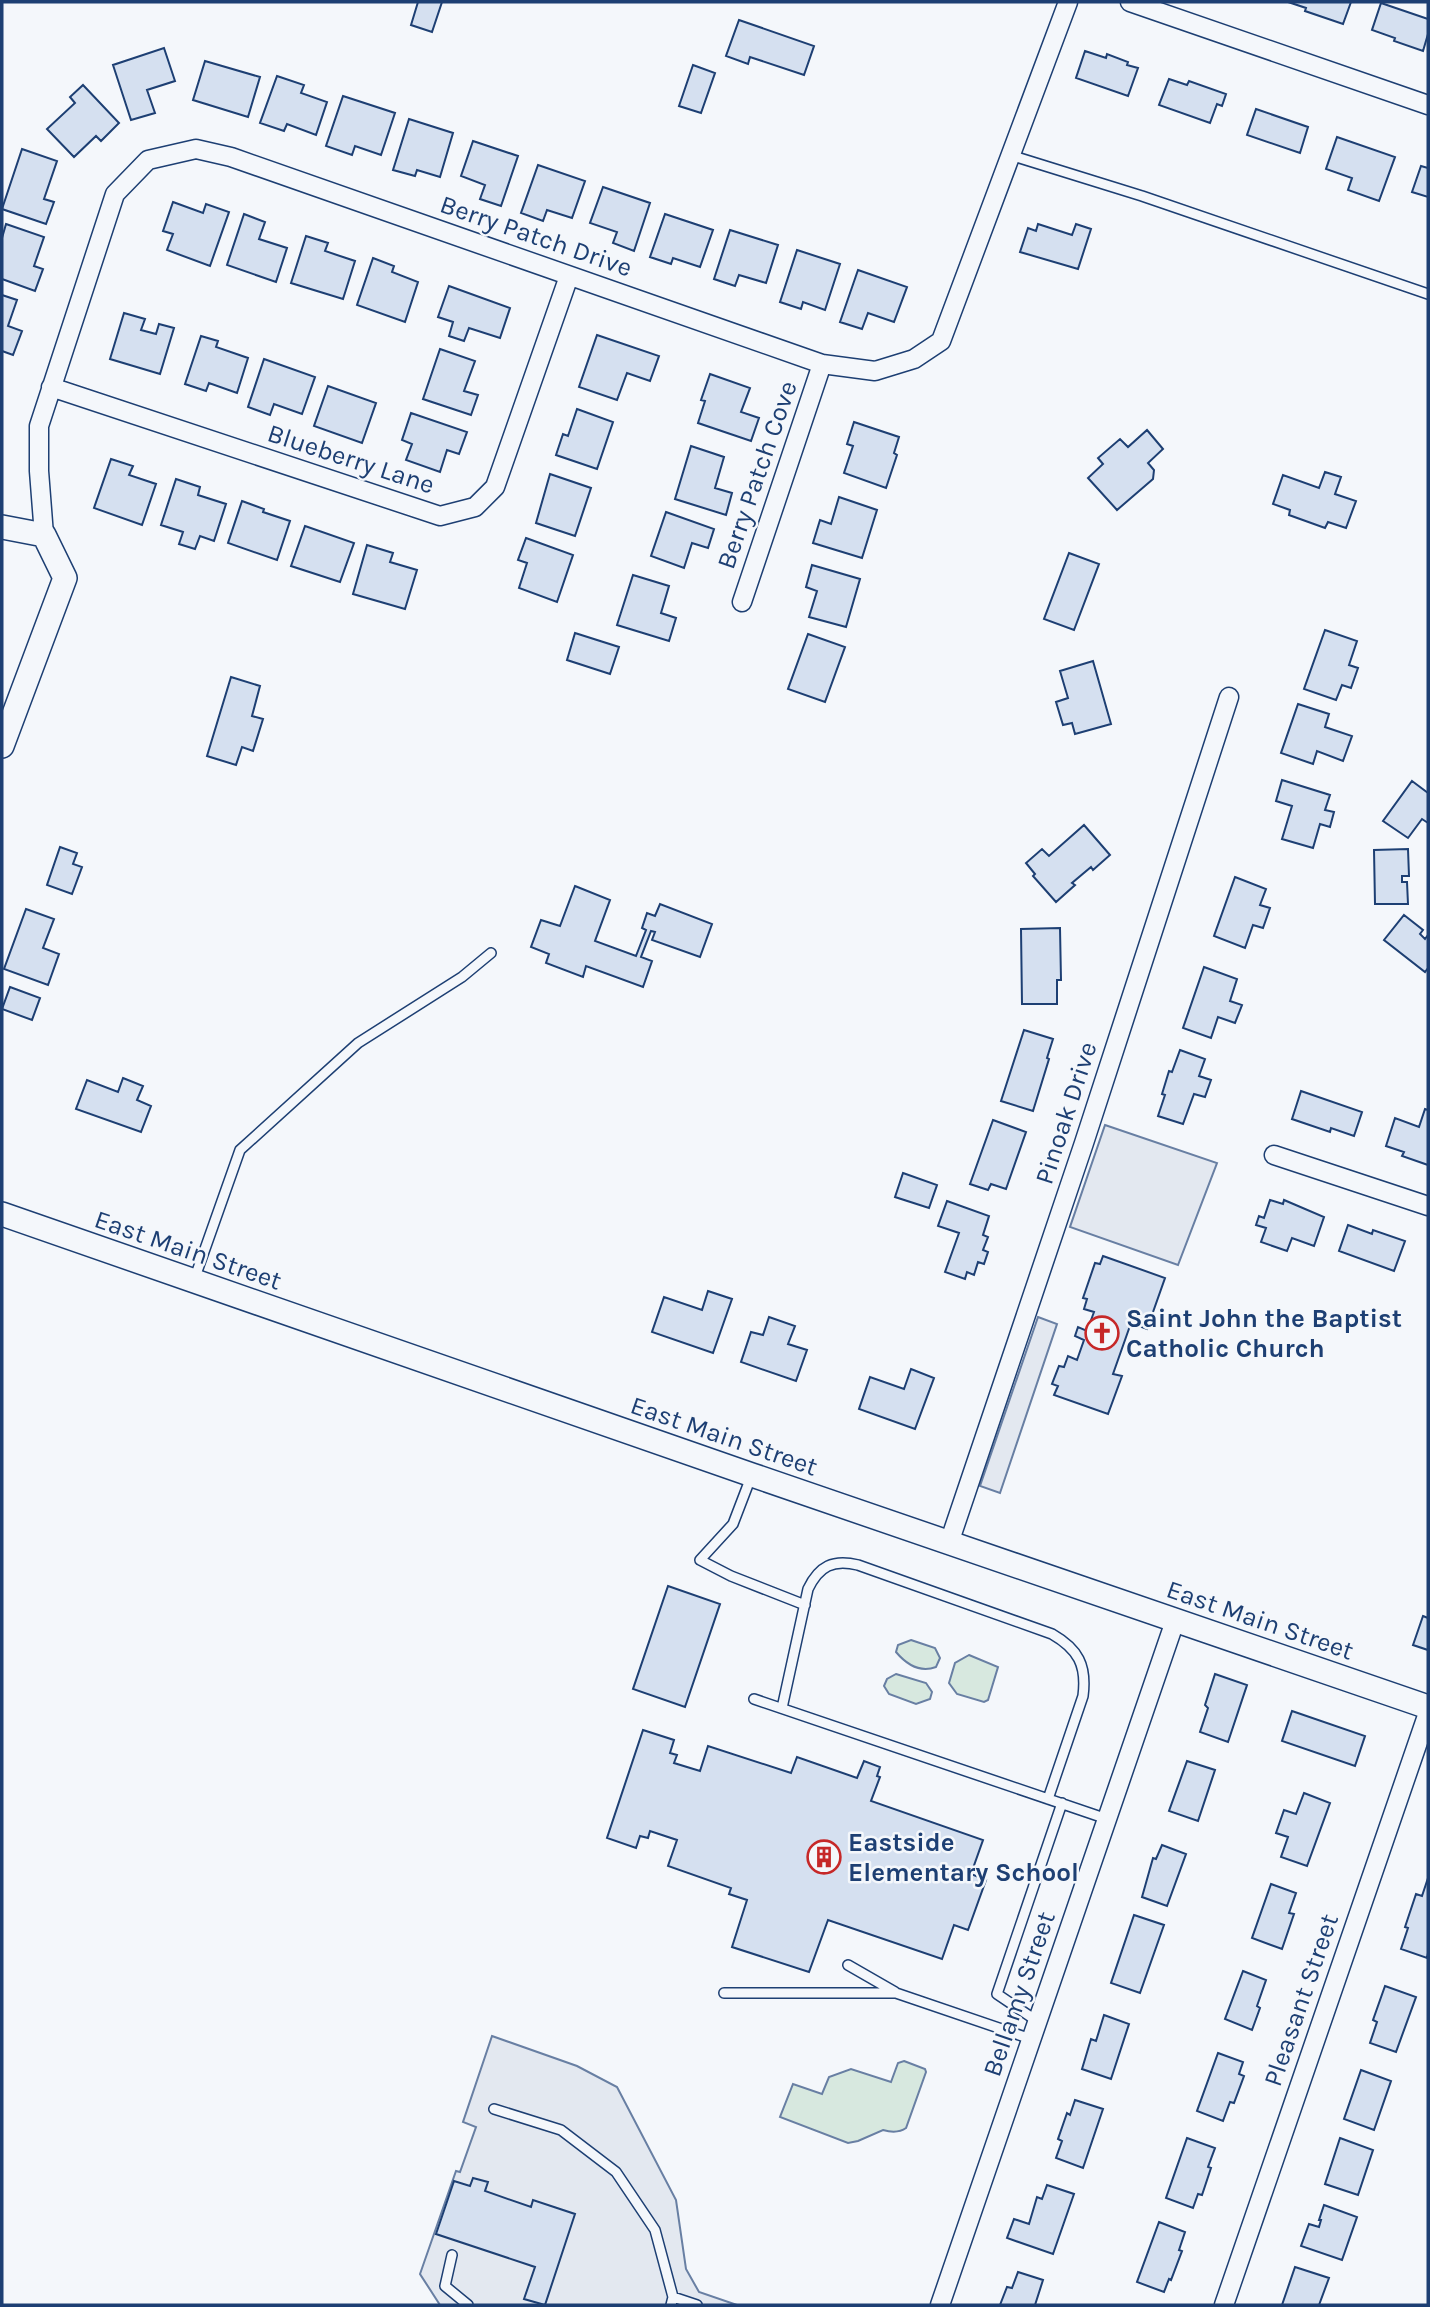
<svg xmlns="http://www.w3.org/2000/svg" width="1430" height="2307" font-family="Karla,sans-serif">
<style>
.green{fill:#d7e8df;stroke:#687fa3;stroke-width:2}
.parking{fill:#e3e8f0;stroke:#687fa3;stroke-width:2}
.building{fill:#d5e0f0;stroke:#1d3f73;stroke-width:2}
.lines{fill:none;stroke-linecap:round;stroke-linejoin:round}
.service-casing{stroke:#1d3f73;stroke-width:12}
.minor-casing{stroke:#1d3f73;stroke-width:21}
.tertiary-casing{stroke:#1d3f73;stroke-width:26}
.service{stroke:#f4f7fb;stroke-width:9}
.minor{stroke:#f4f7fb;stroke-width:18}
.tertiary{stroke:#f4f7fb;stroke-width:23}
.labels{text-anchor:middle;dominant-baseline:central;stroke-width:5;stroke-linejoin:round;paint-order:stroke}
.street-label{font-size:26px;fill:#1d3f73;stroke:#f4f7fb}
.poi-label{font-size:26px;font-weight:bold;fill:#1d3f73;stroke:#f4f7fb;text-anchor:start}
</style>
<rect width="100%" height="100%" fill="#f4f7fb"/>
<path class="green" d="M911,1640L935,1648L940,1658L936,1667C920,1673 907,1665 896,1652L898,1645Z
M969,1655L998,1667L988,1700L984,1702L957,1694L949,1683L955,1663Z
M896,1674L926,1683L932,1692L930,1699L916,1704L889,1694L884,1686L887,1679Z
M904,2061L925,2069L926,2072L906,2128C899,2133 890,2132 883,2130L858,2141L848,2143L780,2117L793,2084L822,2094L829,2077L851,2069L891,2082L898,2063Z"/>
<path class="parking" d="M1105,1125L1217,1163L1178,1265L1070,1227Z
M1038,1317L1057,1324L1000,1493L980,1486Z
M492,2036L577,2066L617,2087L676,2200L686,2269L699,2292L737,2305H440L420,2274L456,2171L460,2172L476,2127L463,2122Z"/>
<path class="building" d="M418,2H442L432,32L411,25Z
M1288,2H1351L1343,24L1305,11L1306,8Z
M1381,3L1428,19V34L1423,51L1394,41L1395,38L1372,30Z
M739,20L814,46L804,75L750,57L748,64L726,56Z
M164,48L175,81L147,90L155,113L131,120L113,65Z
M1085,51L1106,58L1107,54L1128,62L1127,65L1138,68L1128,96L1076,78Z
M205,61L260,77L248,117L193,100Z
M693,65L715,73L701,113L679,106Z
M277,76L304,85L301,93L327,102L316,135L287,124L284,131L260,123Z
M1169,79L1187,85L1189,81L1226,94L1222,106L1217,104L1210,123L1159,105Z
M83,85L119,123L101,141L96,136L74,157L47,129L75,103L70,97Z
M343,96L395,113L381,155L355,146L352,155L326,146Z
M1256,109L1308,127L1300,153L1247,135Z
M409,119L453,133L440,177L417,170L415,176L393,170Z
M1337,137L1395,157L1379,201L1348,190L1352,178L1326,169Z
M473,141L518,156L501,206L480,199L485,185L461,176Z
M22,149L57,161L44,199L54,202L46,224L2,209Z
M538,165L585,181L572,218L547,210L543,221L521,213Z
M1421,166L1428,168V197L1412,192Z
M603,187L650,203L634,251L613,243L617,232L590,223Z
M173,202L203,213L206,204L229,212L210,266L167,250L173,234L163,231Z
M244,214L265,222L259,239L287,248L276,282L227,265Z
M665,214L713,230L700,267L673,258L671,264L650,257Z
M6,224L44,237L34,266L43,269L35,291L2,279V238Z
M1038,224L1072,235L1076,224L1091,229L1078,269L1020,252L1028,228L1036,231Z
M730,230L778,245L766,283L739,275L735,286L714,279Z
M306,236L328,243L325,251L355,261L343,299L291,283Z
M797,250L840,264L825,310L803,302L801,309L780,302Z
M373,258L394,266L392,272L418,282L405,322L357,305Z
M858,270L907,287L894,322L868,313L862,329L840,322Z
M449,286L510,308L500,338L469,328L464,341L449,336L453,322L438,317Z
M2,295L17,300L8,326L22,331L13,355L2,351Z
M124,313L145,319L141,330L156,334L159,324L174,328L160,374L110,359Z
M597,335L659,356L650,381L627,373L617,400L579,387Z
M201,336L218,341L216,347L248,358L237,393L209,383L206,391L185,384Z
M440,349L475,361L464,391L478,395L471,415L423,399Z
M264,359L315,377L302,414L274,404L270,415L248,407Z
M710,374L750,388L741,412L759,418L751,441L698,423L705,401L701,400Z
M328,386L376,403L362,443L314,426Z
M577,409L613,422L597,469L556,455L563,434L568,436Z
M411,413L467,432L459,454L447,450L440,472L406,460L412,444L402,440Z
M854,422L899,437L894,453L897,455L886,488L844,473L853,446L847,444Z
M1147,430L1163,449L1148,463L1154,470L1153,479L1117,510L1088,478L1103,464L1098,458L1120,439L1128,447Z
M691,446L724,457L715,488L732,493L726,515L675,499Z
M111,459L133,466L129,475L156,484L142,525L94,508Z
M1325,472L1341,477L1335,494L1356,501L1346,528L1328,522L1325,528L1289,515L1290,510L1273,504L1283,475L1319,488Z
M550,474L591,488L575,536L536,523Z
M176,479L200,487L198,495L226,504L214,541L200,536L195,549L179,544L183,532L161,525Z
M839,497L877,510L862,558L813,543L820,520L831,524Z
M242,501L264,509L263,512L290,521L277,560L228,543Z
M666,512L714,529L708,548L692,543L684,568L651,556Z
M305,526L354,543L340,582L291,566Z
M526,538L573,555L557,602L519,588L527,563L518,560Z
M367,545L393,553L390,562L417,570L405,609L353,594Z
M1069,553L1099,564L1074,630L1044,619Z
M812,565L860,579L846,627L809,617L817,591L806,587Z
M633,575L669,586L661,613L676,618L669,641L617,625Z
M1325,630L1357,641L1349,665L1358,668L1351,688L1342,685L1336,700L1304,689Z
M575,633L619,647L610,674L567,660Z
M808,634L845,647L825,702L788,689Z
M1093,661L1111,724L1075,734L1072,723L1063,725L1056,702L1068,698L1060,671Z
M231,677L260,686L252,716L263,719L253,751L242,747L236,765L207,756Z
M1298,704L1329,714L1325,727L1352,736L1343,761L1317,751L1313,764L1281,753Z
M1282,780L1330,795L1325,810L1334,812L1330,827L1320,824L1313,848L1282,839L1292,806L1276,801Z
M1412,781L1428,793V823L1422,819L1408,838L1383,821Z
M1084,825L1110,855L1093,870L1091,867L1072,883L1075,885L1056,902L1033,876L1035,874L1026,863L1042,849L1049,856Z
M60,847L77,853L73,864L82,867L72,894L47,885Z
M1408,849L1409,876H1402V882H1407L1408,904H1375L1374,850Z
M1235,877L1266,889L1260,905L1270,908L1263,928L1253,925L1245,948L1214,936Z
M575,886L610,900L595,941L636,956L646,930L642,928L647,913L655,916L660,904L712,924L700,957L652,940L655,932L651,931L641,957L652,961L643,987L586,966L583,977L546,963L549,954L531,947L541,920L560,926Z
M26,909L54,919L43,948L59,954L48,985L4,969Z
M1404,915L1423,930L1420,934L1425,939L1428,935V968L1425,972L1384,940Z
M1060,928L1061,980H1057V1004H1022L1021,929Z
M1204,967L1237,979L1230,1001L1242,1005L1235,1023L1218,1017L1211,1038L1183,1028Z
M10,987L40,998L32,1020L2,1009Z
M1024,1030L1053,1039L1047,1058L1049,1059L1033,1111L1001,1101Z
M1180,1050L1205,1059L1199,1076L1211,1080L1205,1097L1194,1094L1183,1124L1158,1116L1165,1095L1162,1094L1169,1071L1172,1072Z
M123,1078L143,1086L137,1100L151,1106L141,1132L76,1109L87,1080L118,1092Z
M1301,1091L1362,1112L1354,1136L1331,1128L1330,1132L1292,1119Z
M1425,1109L1428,1110V1165L1402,1156L1404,1152L1386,1146L1395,1118L1419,1127Z
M993,1120L1026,1132L1006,1189L991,1184L988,1190L970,1184Z
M903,1173L937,1185L929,1208L895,1197Z
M1270,1200L1283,1204L1284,1200L1324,1217L1314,1246L1292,1238L1287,1251L1261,1242L1266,1228L1256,1225L1259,1216L1264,1218Z
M947,1201L989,1216L983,1235L988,1237L983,1250L988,1252L984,1264L978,1262L974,1275L967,1272L965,1279L945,1272L959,1233L938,1226Z
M1348,1225L1372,1234L1373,1230L1405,1241L1394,1271L1339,1251Z
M1103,1256L1165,1278L1147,1329L1131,1323L1113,1374L1122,1376L1108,1414L1054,1395L1058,1386L1052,1384L1059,1366L1064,1367L1068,1356L1077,1360L1084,1340L1075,1336L1078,1327L1087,1331L1094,1312L1084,1309L1087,1299L1083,1298L1095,1263L1100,1264Z
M708,1291L732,1299L713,1353L652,1332L664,1297L702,1310Z
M769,1317L795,1326L788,1344L807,1350L796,1381L741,1362L751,1332L763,1335Z
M911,1369L934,1378L915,1429L859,1409L870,1377L904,1389Z
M668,1586L720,1604L685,1707L633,1689Z
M1423,1616L1428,1618V1650L1413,1645Z
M1215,1674L1247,1685L1228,1742L1200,1732L1208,1708L1205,1705Z
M1292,1711L1365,1736L1355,1766L1282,1741Z
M643,1730L674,1740L670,1753L677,1755L674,1763L700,1771L708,1746L791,1773L797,1757L857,1778L864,1761L880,1767L877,1776L880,1777L871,1801L983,1840L971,1874L986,1880L968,1930L954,1925L942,1959L828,1920L809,1972L732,1947L747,1900L729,1894L731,1888L668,1866L677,1840L650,1831L648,1838L640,1836L636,1848L607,1838Z
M1187,1761L1215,1770L1198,1821L1169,1811Z
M1304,1793L1330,1803L1307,1866L1281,1857L1288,1837L1276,1833L1284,1810L1296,1814Z
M1162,1845L1186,1854L1167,1906L1142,1897L1153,1858L1156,1859Z
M1428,1878V1953L1427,1958L1401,1949L1408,1928L1405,1927L1416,1894L1422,1896Z
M1271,1884L1296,1893L1289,1913L1294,1914L1282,1949L1252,1938Z
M1134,1915L1164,1925L1140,1993L1111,1983Z
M1243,1971L1266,1980L1257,2006L1260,2008L1252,2030L1225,2019Z
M1385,1986L1416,1997L1396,2052L1370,2043L1377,2022L1373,2020Z
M1104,2015L1129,2024L1111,2079L1082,2069L1091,2039L1096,2041Z
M1218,2053L1243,2062L1239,2074L1244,2076L1234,2103L1230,2102L1223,2121L1197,2111Z
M1361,2070L1391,2081L1374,2130L1344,2119Z
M1075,2100L1103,2109L1083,2168L1056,2158L1062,2141L1058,2139L1067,2113L1070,2115Z
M1187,2138L1215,2148L1208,2167L1211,2168L1202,2195L1198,2194L1193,2208L1166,2198Z
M1340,2138L1373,2150L1358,2195L1325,2184Z
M473,2178L488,2182L485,2191L531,2207L533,2200L575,2214L545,2305L524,2299L535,2267L436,2234L454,2181L470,2186Z
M1047,2185L1074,2194L1053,2254L1007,2238L1014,2219L1029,2224L1037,2197L1042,2199Z
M1324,2205L1357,2217L1342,2260L1301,2246L1309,2224L1319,2227L1321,2220H1319Z
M1159,2222L1185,2232L1179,2250L1182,2251L1171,2280L1169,2279L1164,2292L1137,2282Z
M1295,2267L1329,2278L1319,2305H1282Z
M1018,2272L1043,2280L1035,2305H1000L1007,2287L1012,2288Z"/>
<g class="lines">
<defs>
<path id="service" d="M1010,155L1142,196L1428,294
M194,1280L240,1150L358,1043L462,977L491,953
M751,1477L733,1524L700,1560L731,1576L805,1605
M754,1699L1107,1819
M782,1708L808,1589C819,1566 833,1559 858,1565L1052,1634C1078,1649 1087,1665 1083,1696L1048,1799
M848,1965L895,1992
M724,1993H896L1031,2039
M1037,2021L997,1994L1062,1803
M494,2109L561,2130L616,2172L655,2230L673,2297L671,2305
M452,2255L445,2286L468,2305
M673,2297L697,2305"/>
<path id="minor" d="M1130,2L1428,105
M51,387L440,516L475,507L495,487L569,276
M44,535L39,471V426L115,194L148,160L196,149L231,157L822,364L875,371L914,359L941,341L1068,2
M742,602L822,364
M1274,1155L1428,1206
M949,1543L1084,1143L1229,697
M940,2305L1175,1621
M1224,2305L1428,1713"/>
<path id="tertiary" d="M2,527L44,535L65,578L2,746
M2,1214L752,1475L1428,1707"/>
</defs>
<use href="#service" class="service-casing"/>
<use href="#minor" class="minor-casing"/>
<use href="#tertiary" class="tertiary-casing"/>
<use href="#service" class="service"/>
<use href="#minor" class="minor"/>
<use href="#tertiary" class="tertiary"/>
</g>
<defs>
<symbol id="church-ring" viewBox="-11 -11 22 22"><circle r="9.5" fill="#f4f7fb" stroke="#c62828" stroke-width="1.5"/><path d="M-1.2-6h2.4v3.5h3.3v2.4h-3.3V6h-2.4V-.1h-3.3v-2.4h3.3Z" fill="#c62828"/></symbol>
<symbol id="building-ring" viewBox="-11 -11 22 22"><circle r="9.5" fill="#f4f7fb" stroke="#c62828" stroke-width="1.5"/><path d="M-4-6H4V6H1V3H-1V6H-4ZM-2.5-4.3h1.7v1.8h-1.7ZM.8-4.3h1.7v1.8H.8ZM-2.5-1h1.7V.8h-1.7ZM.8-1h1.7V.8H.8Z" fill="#c62828"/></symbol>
</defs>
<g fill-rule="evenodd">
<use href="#church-ring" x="1083" y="1314" width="38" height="38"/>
<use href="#building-ring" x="805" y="1838" width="38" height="38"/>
</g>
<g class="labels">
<g class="street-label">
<text transform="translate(536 236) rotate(19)">Berry Patch Drive</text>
<text transform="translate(351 459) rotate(18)">Blueberry Lane</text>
<text transform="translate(757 475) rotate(-71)">Berry Patch Cove</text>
<text transform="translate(1066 1113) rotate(-72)">Pinoak Drive</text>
<text transform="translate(188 1250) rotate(19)">East Main Street</text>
<text transform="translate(724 1436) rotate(19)">East Main Street</text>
<text transform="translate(1260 1620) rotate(19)">East Main Street</text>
<text transform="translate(1019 1994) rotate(-71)">Bellamy Street</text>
<text transform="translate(1301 2000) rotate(-71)">Pleasant Street</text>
</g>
<g class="poi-label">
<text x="1126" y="1318">Saint John the Baptist<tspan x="1126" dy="30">Catholic Church</tspan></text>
<text x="848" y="1842">Eastside<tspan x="848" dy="30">Elementary School</tspan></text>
</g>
</g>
<rect width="1430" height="2307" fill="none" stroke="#1d3f73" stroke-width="7"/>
</svg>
